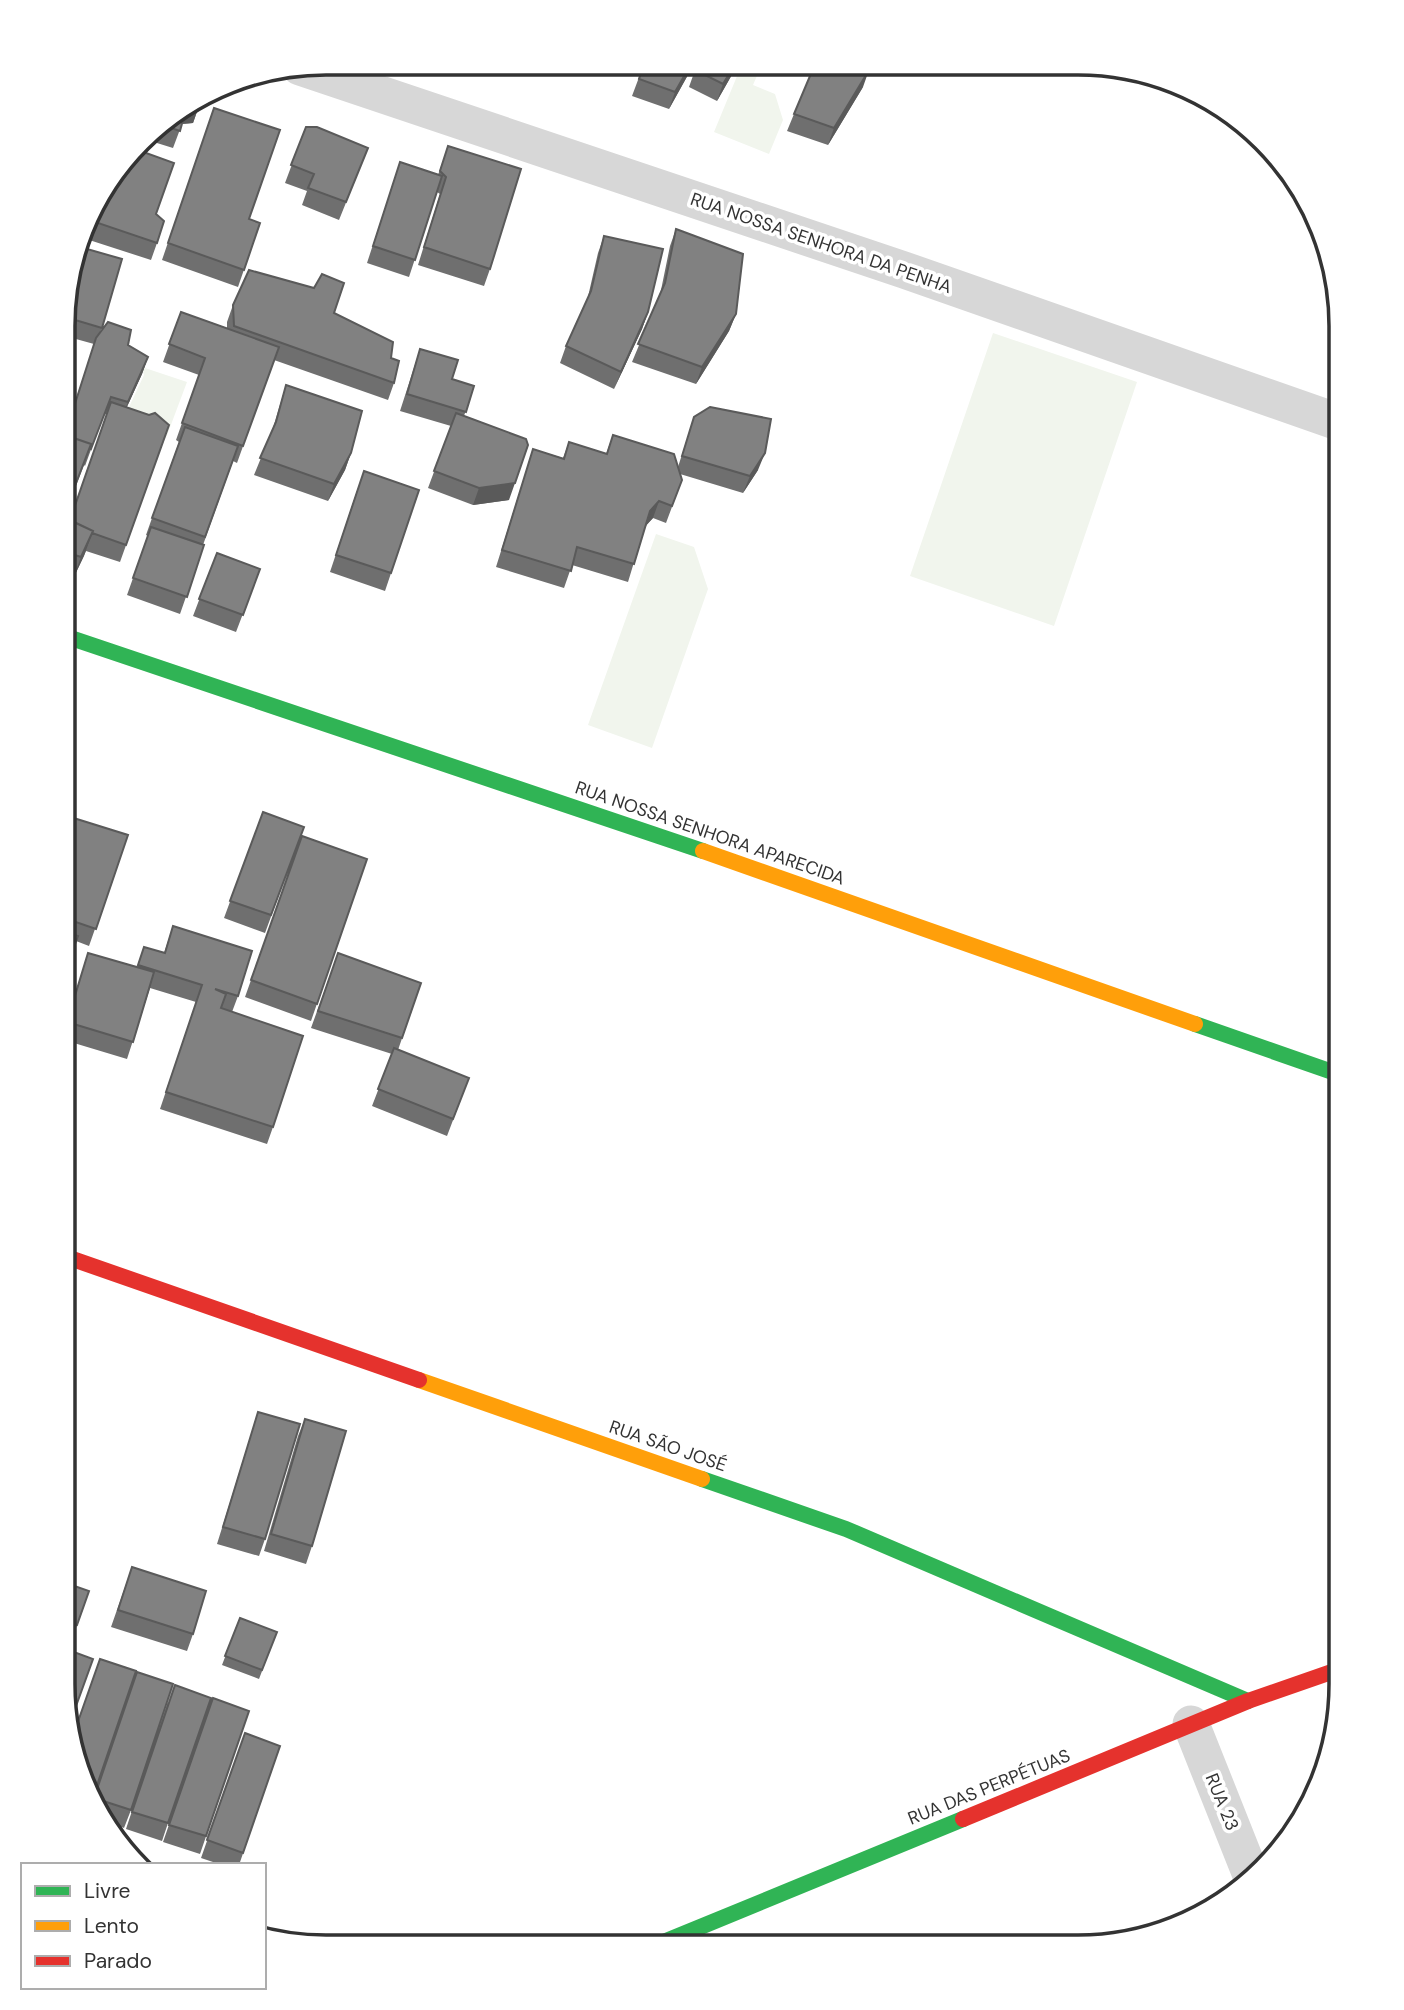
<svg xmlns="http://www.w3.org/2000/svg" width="1404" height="2010" font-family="'DM Sans',sans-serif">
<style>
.green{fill:#f1f5ed}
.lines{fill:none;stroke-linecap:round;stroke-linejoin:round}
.street{stroke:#d7d7d7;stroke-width:37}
.fast{stroke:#30b455;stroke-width:16}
.slow{stroke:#ff9f0a;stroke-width:16}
.jam{stroke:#e5322d;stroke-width:16}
.wall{fill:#6f6f6f}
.shaded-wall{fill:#5a5a5a}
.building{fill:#818181;stroke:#5a5a5a;stroke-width:2}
.labels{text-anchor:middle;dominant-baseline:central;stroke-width:7;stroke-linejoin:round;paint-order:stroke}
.street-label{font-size:18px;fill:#333;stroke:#fff}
.rim{fill:none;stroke:#333;stroke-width:3.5}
</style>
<rect width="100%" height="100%" fill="#fff"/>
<path class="green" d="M742,64H762L753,85L775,94L783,120L769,154L714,132Z
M993,333L1137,382L1054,626L910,576Z
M142,367L187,382L166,438L153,428L122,422L144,375Z
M656,534L694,547L708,589L652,748L588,725Z"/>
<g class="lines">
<path class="street" d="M300,67L904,270L1341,423
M1191,1724L1253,1880"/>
<path class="fast" d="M65,636L703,851
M1195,1024L1341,1075
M702,1479L846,1529L1248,1701
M654,1946L963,1819"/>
<path class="slow" d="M703,851L1195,1024
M419,1380L702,1479"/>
<path class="jam" d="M64,1256L419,1380
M963,1819L1248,1701L1340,1669"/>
</g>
<path class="wall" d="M644,64H694L669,109L632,96Z
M738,64L717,101L689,87L695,70Z
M863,87L828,145L787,131L794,114Z
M201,100L193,123L182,124L173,148L144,139L153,128Z
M208,125L249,219L260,223L238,287L162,260Z
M306,127L368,148L339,220L302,205L307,191L285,183Z
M448,146L490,269L484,286L418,265L440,194L437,192L409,277L367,263L400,162L438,175Z
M98,195L156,214L157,243L151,260L83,238Z
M676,229L736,314L729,331L696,384L632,362L660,295L670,246Z
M604,236L648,312L642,329L614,389L560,363L566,346L587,301L598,253Z
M65,291L102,328L99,334L128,345L148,357L142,374L127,407L169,425L120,562L86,551L72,581L65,579V518L70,520L107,414H104L85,466L84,465L65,514V433L94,344L65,336Z
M233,305L334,313L391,358L394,383L388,400L274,360L237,463L233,461L203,545H204L180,614L127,595L148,536L146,535L179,442L176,440L199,375L163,362L181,312L227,328V322Z
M420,349L452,379L474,386L464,416L509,500L473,505L428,488L451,426L400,411Z
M286,385L351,453L345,470L328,501L254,475L272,431Z
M694,417L758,470L743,493L680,474L682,480L666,523L653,518L645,526L628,582L572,565L564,588L496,567L533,449L563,458L569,442L606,454L613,435L678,467Z
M358,488L419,490L385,591L330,572Z
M217,553L260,569L236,632L193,616Z
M263,812L304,827L265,933L224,918Z
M64,815L128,835L89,946L76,941L64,973Z
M302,836L367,859L311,1021L245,997Z
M173,926L238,996L232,1012L273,1127L267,1144L160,1109L196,1002L150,988L127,1059L64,1040V1029L88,953L137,967L144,947L164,953Z
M338,953L421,983L398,1050L469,1078L447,1136L372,1106L392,1054L311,1028Z
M258,1412L265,1539L259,1556L217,1544Z
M305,1419L312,1546L306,1564L264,1551L298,1436Z
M132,1567L193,1634L187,1651L111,1627Z
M63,1582L89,1591L74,1634L63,1630Z
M240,1618L277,1632L259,1679L222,1665Z
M131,1689V1810L124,1828L104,1820L92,1803Z
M213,1698L249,1711L200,1854L163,1842Z
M168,1702V1823L162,1841L126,1829Z
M245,1733L280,1746L239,1865H222L201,1858Z"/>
<path class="shaded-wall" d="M691,64H694L669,109L675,92Z
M735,64H738L717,101L723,84Z
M869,70L863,87L828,145L834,128Z
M199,106L193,123L181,124L186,109L190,107Z
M648,312L642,329L614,389L621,372Z
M736,314L729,331L696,384L702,367Z
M148,357L142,374L121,419L128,402Z
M351,453L345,470L328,501L334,484Z
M765,453L758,470L743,493L750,476Z
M515,483L509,500L473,505L479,488Z
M659,501L653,518L644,528L650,511Z
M93,531L84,556L72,581L81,557Z"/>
<path class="building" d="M644,64H691L675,92L639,79Z
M698,64H735L723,84L695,70Z
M815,64L870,65L869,70L834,128L794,114Z
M201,100L199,106L190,107Z
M214,108L280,130L249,219L260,223L244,270L168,243Z
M186,109L180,131L159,124Z
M306,127H317L368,148L346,202L308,188L314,174L291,165Z
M448,146L521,169L490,269L424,247L446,177L440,171Z
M135,149L174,163L156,214L164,221L157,243L89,220L98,195Z
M400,162L442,176L415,260L373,246Z
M676,229L743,254L736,314L702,367L638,344L665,283Z
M604,236L663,249L648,312L621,372L566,346L591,291Z
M80,247L122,259L102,328L65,317V291Z
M249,270L314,288L322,274L344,283L334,313L393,342L391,358L399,361L394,383L234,326L233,305Z
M181,312L279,347L243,446L182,423L205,358L169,344Z
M108,322L131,330L128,345L148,357L128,402L111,397L91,449L90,448L91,444L65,435L96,338Z
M420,349L458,360L452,379L474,386L466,412L407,394Z
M286,385L362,411L351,453L334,484L260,458L276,422Z
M111,402L149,415L155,413L169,425L126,545L92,533L93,531L70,520Z
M710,407L771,419L765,453L750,476L682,456L694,417Z
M456,413L526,439L528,445L515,483L479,488L434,471Z
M185,427L238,446L205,537L152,518Z
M65,435L91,444L65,512Z
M613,435L674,454L682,480L672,506L659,501L650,511L634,564L577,547L571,571L502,550L533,449L564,459L569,442L607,454Z
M364,471L419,490L391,573L336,555Z
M65,518L93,531L81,557L65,552Z
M151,527L204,545L187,597L133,578Z
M217,553L260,569L243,615L199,599Z
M263,812L304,827L271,915L230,901Z
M64,815L128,835L96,929L64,918Z
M302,836L367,859L317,1004L251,980Z
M173,926L252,951L238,996L215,989L226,994L221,1008L303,1036L273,1127L166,1092L202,985L138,965L144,947L165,953Z
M64,931L78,936L64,973Z
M88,953L154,972L133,1042L67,1022Z
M338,953L421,983L402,1038L318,1011Z
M394,1048L469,1078L453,1119L378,1089Z
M258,1412L300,1424L265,1539L223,1527Z
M305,1419L346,1431L312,1546L271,1534Z
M63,1446L67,1448L63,1459Z
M132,1567L206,1591L193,1634L118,1610Z
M63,1582L89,1591L77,1625L63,1620Z
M240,1618L277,1632L262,1670L225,1656Z
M63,1648L93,1659L71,1720L63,1684Z
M100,1659L136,1671L93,1797L89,1796L74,1733Z
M137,1672L173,1684L131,1810L94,1798Z
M175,1685L211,1698L168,1823L132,1812Z
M213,1698L249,1711L206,1836L169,1825Z
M245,1733L280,1746L243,1853L207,1840Z"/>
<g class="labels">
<g class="street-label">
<text transform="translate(821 243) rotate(19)">RUA NOSSA SENHORA DA PENHA</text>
<text transform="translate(710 833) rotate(19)">RUA NOSSA SENHORA APARECIDA</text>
<text transform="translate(668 1446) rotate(19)">RUA SÃO JOSÉ</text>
<text transform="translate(989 1787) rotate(-22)">RUA DAS PERPÉTUAS</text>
<text transform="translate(1222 1802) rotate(68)">RUA 23</text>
</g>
</g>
<path d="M0 0H1404V2010H0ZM326 75H1078A251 251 0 0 1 1329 326V1684A251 251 0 0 1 1078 1935H326A251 251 0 0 1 75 1684V326A251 251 0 0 1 326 75Z" fill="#fff" fill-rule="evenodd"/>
<path class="rim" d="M326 75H1078A251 251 0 0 1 1329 326V1684A251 251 0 0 1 1078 1935H326A251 251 0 0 1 75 1684V326A251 251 0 0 1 326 75Z"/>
<rect x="21" y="1863" width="245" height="126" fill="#ffffff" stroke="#adadad" stroke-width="2"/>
<rect x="35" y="1886" width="35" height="10" fill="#30b455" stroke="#adadad" stroke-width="2"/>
<text x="84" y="1898" font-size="21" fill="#333333">Livre</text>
<rect x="35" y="1921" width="35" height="10" fill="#ff9f0a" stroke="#adadad" stroke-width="2"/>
<text x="84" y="1933" font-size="21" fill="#333333">Lento</text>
<rect x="35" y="1956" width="35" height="10" fill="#e5322d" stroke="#adadad" stroke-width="2"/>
<text x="84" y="1968" font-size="21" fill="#333333">Parado</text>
</svg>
